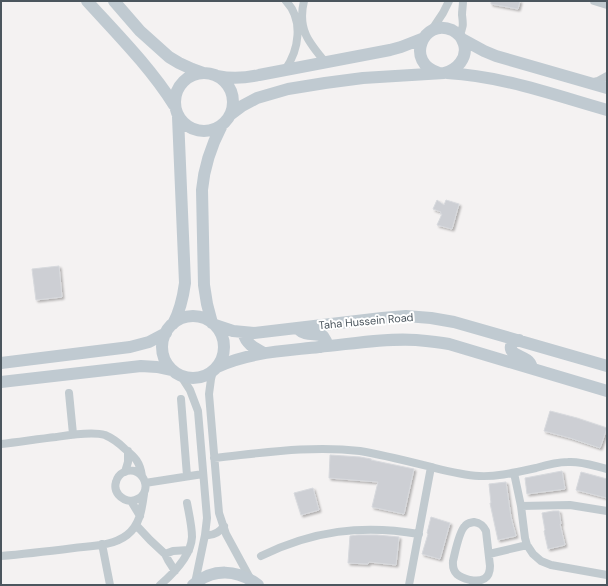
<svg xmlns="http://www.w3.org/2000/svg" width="608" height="586" font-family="'DM Sans',sans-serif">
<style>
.building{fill:#cdcfd4;stroke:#d7d9dd;filter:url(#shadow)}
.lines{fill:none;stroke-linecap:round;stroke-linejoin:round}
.street{stroke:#c1cacf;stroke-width:8}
.secondary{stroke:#c0cad1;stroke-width:12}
.labels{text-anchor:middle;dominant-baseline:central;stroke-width:4;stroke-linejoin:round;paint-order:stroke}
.street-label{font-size:11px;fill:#4b565e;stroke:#fff}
</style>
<defs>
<filter id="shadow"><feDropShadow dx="2" dy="2" stdDeviation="1" flood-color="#0004"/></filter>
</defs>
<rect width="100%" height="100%" fill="#f4f2f2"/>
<path class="building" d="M491,1H520L518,9L491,4Z
M437,200L444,205L446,200L459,204L452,229L437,225L442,214H440L441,212L433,209Z
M59,266L62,297L36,300L32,269Z
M550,411L577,418L607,428L600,448L570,438L544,431Z
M330,455L360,457L371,459V460L414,469L404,514L372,507L378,482L329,478Z
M562,471L565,489L527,494L525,478Z
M581,472L607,479V498L576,490Z
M506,482L511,517L516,536L498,540L490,503H491L489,484Z
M313,488L319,510L301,515L294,493Z
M553,511H559L561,524H560L565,545L548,549L544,531L545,530L542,513Z
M431,517L450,523L440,559L422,554L428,534L427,533Z
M358,535H377L399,537L396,565L369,562L368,564L348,563L350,536Z"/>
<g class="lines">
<path class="street" d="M304,1C297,29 309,43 326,63
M594,1L607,5
M431,31L443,13L449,1
M459,35C464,28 463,23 462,15C462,10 463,6 463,1
M285,70C299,50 304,20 286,1
M590,83L598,81L607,76
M213,371L211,379L209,394L219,513L226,534L251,580
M181,376L190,390L198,411L207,518L205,535L195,583
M69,393L73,434
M181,399L187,476
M1,444C19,442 38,439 56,437C69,435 92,431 105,435C112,438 119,443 125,449C135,457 140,462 142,476
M214,458C263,453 311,445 360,451C384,455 407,461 431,467C447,471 462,475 479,476C498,477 517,472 536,468C546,465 557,462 568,462C582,461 594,466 607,469
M125,472L128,462V451
M514,473L521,506L525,538L527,545L533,554L541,561L551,565L607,575
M145,483L203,474
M131,501C157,497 144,463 124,472C120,474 117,478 116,482C113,492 121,500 131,501L140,516
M521,506L570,505L607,511
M474,522C480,523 483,525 486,531L490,566C490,579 482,582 470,580C459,577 452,574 453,561C455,553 459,531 465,526C467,523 470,523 474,522Z
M136,525L150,540L165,554L168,560L175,571
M205,535C213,536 219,533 224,526
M102,544L110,585
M165,554L173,551L189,550
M489,554L527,545
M1,556C25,554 50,551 74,548C91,546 113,546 127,535C140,525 142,509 144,494
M261,556C312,531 362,524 419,534
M160,585C174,573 191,556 192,537C192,526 189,514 187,503
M409,585L431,467"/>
<path class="secondary" d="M87,1C117,34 150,67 174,105
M114,1L140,31L169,57L179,63L192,69L203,73
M462,39L484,51L496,56L607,88
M175 102a29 29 0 1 1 58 0a29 29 0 1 1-58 0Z
M447,73C502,76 554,95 607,110
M218,76C232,79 245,78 259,75L390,50L401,47L424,38
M230,115L242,106L257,98L288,89L325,83L363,78L444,73C457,70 468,58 464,44C462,38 458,33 452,30C423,17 404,63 439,73
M162 347a31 31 0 1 1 62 0a31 31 0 1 1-62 0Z
M212,323L207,304L204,285L202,190C204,167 211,146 222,125
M173,324C180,311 183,298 185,283L178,117
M215,325L233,331L254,333L382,318L406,316L431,318L454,322L607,366
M298,329C305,336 315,333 323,336L326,341L324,345L321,347
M243,332C246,344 254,348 264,353
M519,340C515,341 512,342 511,346C509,354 522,356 527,360C530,362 531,364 532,368
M1,363L130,347L149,342L166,333
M217,367C249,352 284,351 319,347C351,344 384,338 416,340C427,341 438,342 449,344L607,391
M1,382L141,366L157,367L171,370
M193,585C213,568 237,569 258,585"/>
</g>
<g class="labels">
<g class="street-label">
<text transform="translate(366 321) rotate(-5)">Taha Hussein Road</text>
</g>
</g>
<rect width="608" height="586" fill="none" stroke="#4b565e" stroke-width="4"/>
</svg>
